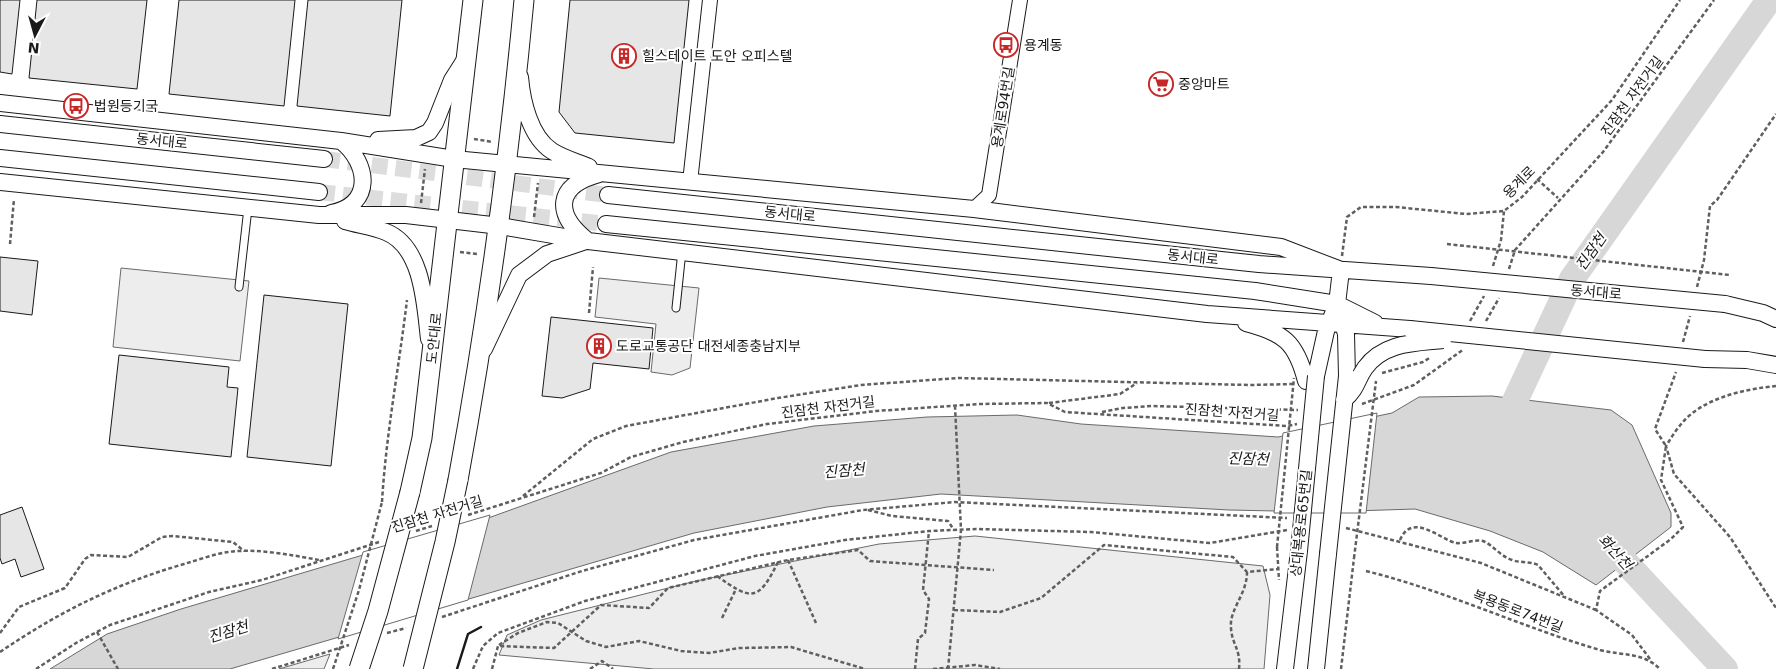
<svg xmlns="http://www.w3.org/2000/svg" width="1776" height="669" font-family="'DejaVu Sans','Noto Sans KR',sans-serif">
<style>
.built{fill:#ededed;stroke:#6a6a6a}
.water{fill:#d7d7d7;stroke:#6a6a6a}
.pier{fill:#fff;stroke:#6a6a6a}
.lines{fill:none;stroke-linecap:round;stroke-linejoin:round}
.river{stroke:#d7d7d7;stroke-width:26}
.building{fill:#e6e6e6;stroke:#1a1a1a}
.tertiary-tunnel{stroke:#ddd;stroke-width:16;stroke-dasharray:16 8;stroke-linecap:butt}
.service-casing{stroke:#1a1a1a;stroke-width:9}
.minor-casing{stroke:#1a1a1a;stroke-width:16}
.tertiary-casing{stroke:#1a1a1a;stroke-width:18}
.secondary-casing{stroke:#1a1a1a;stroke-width:21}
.path{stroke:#5f5f5f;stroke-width:2.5;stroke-dasharray:4 2.5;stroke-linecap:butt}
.service{stroke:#fff;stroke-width:7}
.minor{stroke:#fff;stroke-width:14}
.tertiary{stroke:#fff;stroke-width:16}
.secondary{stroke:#fff;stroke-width:19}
.tertiary-bridge-casing{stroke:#1a1a1a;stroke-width:18;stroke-linecap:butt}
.secondary-bridge-casing{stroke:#1a1a1a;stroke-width:21;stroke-linecap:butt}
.path-bridge{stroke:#5f5f5f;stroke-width:2.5;stroke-dasharray:4 2.5;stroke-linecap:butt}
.tertiary-bridge{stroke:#fff;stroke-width:16}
.secondary-bridge{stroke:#fff;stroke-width:19}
.wall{stroke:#1a1a1a;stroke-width:2.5}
.labels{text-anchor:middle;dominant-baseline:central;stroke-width:4;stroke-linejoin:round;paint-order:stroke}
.poi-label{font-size:14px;fill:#1a1a1a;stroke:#fff;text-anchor:start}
.street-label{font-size:14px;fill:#1a1a1a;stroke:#fff}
.water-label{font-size:15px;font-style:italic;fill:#1a1a1a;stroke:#fff}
</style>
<rect width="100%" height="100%" fill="#fff"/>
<path class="built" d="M121,268L249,281L240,361L113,347Z
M599,278L699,288L690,368L672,375L651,372L656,324L595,317Z
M975,536L1263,566L1270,595L1264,669H654L499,655L507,635L541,620L696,581L879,544Z
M330,654L324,669H279Z"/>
<path class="water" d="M1492,396L1611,410L1632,425L1671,513V527L1596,585L1543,552L1490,531L1415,509L1322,512L1229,510L941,494L827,507L694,533L230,669H50L107,634L181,609L491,517L671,452L814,426L927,417L1017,415L1081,424L1278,437L1392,413L1419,397Z"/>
<path class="pier" d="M1377,413L1366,513H1274L1283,433Z
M490,515L468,600L338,639L363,552Z"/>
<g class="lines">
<path class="river" d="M1501,431L1572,279L1769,0
M1601,536L1725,669"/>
</g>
<path class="building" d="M0,0H20L12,74L0,72Z
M37,0H147L137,89L29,78Z
M179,0H295L284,106L169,94Z
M308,0H402L390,116L297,106Z
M570,0H689L674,143L575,133L559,112Z
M0,257L38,261L32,315L0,311Z
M264,295L348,304L331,466L247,457Z
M551,317L653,328L649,369L593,363L590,389L562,398L542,396Z
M119,355L229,367L227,387L238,388L231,457L109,444Z
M22,507L44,569L21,577L15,559L2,564L0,558V515Z"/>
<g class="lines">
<path class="tertiary-tunnel" d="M324,159L608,195
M319,192L606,224"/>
<defs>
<path id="service" d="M239,287L248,208
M676,308L682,251"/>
<path id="minor" d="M690,182L710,0
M974,209L989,195L1020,0"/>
<path id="tertiary" d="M520,77C522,101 530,137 552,151C563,158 577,162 589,167
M0,103L341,141L454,159L974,209L1281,247L1341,270
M0,124L324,159
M378,140L416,138L429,132L435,123L452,80L466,58
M0,158L319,192
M0,182L319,215H406L500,226L588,241L1207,314L1410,329
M608,195L1259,264L1431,276
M331,213C374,205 369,163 341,141
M345,221C359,225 374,227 386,232C423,247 425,305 429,339
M606,224L1255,291L1337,304L1375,323
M588,241C554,214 555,186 599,174
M1725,304L1763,313L1776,319
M1340,313L1346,334L1347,376
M1246,323C1284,333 1296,342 1306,381
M484,349L519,275L547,254L586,241
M1705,359L1747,360L1776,365
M1316,376L1326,331L1337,304L1341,270
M1285,669L1299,551
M1316,669L1328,554"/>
<path id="secondary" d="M458,480C487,321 509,161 524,0
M410,492L422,438L473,0"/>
</defs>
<use href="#service" class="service-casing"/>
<use href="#minor" class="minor-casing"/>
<use href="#tertiary" class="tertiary-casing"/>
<use href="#secondary" class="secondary-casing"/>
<path class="path" d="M474,139L493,142
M1537,179L1558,198
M421,203L425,169
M534,217L538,183
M10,244L14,199
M460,252L477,254
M1342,256L1347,217L1361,207H1396L1466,214L1504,211L1522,197L1612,100L1680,0
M1493,266L1501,240L1504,211
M1509,269L1515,250L1603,152L1714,0
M1697,287L1704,260L1710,206L1717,200L1776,114
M589,313L593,267
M1470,321L1484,296
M1486,321L1499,298
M1683,342L1690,316
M1382,373L1423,362L1431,357
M1776,386C1745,389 1703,398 1682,423C1676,430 1671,438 1666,446L1674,474L1730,537L1776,608
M1049,403L1120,394L1137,383
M1362,404L1414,385L1464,349
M1102,412L1123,408L1152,406L1298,410
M523,496L593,439L626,426L778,398L861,385L958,378L1250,385L1293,384
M382,502C386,434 399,367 407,300
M868,510L892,516L948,521L954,530
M468,515L601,473L631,457L683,442L767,424L876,411L980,404L1047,403L1065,412L1287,426L1297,424
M1346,528L1481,563L1596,610
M416,531L432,526
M1400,540C1412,511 1441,540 1456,543C1465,544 1474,539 1483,541C1493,545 1500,556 1512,560C1520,563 1529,561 1538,565L1565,597
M1277,547L1279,580
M788,560L816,623
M1366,571C1447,591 1521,627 1600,650C1623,656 1643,652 1660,669
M717,576C751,600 758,603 778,562
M954,610L1000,612L1041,598L1104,545L1233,557L1247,572L1278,569
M442,617L582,571L694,540L863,510L955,502L1287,518
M722,618L736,589
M97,632L118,669
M0,633L19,607L65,588L85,559L91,555L128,557L162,537L173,536L233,542L244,551
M387,633L406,628
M499,645L518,633L547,622L558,623L586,641L606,647L639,641L681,651L709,653L739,648L791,647L865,669
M0,652C59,612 115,584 184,564C198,560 214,554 228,552C257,548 291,555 319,560
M1650,659L1632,635L1596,610L1600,591L1671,539L1683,527L1661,480L1666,446L1655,429L1676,372
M36,669L76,643L110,625L209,592L262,580L379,542
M272,669L349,645
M473,669L483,646L498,633L585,601L755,556L845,540L929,531L976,529L1091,532L1210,543L1287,530
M492,669L498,646L554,648L601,605L649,608L668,588L788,560L858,550L870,561L994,570
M590,669L602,661L613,669
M915,669L918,639L925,633L929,599L923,590L929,531
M933,669L975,665L1000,669
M948,669L961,530L955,406
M1239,669C1241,649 1232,645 1231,628C1229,609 1247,595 1247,572
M1341,669L1354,558"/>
<use href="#service" class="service"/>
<use href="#minor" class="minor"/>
<use href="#tertiary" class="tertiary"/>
<use href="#secondary" class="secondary"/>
<defs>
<path id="tertiary-bridge" d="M1431,276L1725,304
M1410,329L1705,359
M1344,400C1358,387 1356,381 1365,368C1384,342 1415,343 1443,340
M1299,551L1316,376
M1328,554L1347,376"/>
<path id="secondary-bridge" d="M359,669L378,611L410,492
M413,669L445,542L458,480"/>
</defs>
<use href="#tertiary-bridge" class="tertiary-bridge-casing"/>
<use href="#secondary-bridge" class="secondary-bridge-casing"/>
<path class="path-bridge" d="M1447,244L1730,275
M1277,547L1294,378
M1354,558L1376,381
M333,669L359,590L382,502"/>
<use href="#tertiary-bridge" class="tertiary-bridge"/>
<use href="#secondary-bridge" class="secondary-bridge"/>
<path class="wall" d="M457,669L468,634L481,627"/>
</g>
<defs>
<symbol id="bus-ring" viewBox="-11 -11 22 22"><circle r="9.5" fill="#fff" stroke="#c62828" stroke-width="1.5"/><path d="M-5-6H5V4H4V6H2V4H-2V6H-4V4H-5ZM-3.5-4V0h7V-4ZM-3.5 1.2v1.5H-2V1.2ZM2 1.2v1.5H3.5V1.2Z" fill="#c62828"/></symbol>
<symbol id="building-ring" viewBox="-11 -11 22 22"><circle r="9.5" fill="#fff" stroke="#c62828" stroke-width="1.5"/><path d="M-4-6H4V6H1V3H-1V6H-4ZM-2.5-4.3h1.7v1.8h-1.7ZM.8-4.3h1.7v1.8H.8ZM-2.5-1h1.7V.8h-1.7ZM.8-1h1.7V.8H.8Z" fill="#c62828"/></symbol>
<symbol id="supermarket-ring" viewBox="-11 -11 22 22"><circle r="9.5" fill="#fff" stroke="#c62828" stroke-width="1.5"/><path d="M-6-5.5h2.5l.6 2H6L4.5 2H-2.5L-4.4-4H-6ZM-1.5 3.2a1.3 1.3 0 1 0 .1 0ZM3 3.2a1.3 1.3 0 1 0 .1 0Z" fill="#c62828"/></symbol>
</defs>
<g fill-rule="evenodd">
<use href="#bus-ring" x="992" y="31" width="28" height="28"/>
<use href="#building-ring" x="610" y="42" width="28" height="28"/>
<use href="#supermarket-ring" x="1147" y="70" width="28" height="28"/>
<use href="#bus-ring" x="62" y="92" width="28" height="28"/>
<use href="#building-ring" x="585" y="332" width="28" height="28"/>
</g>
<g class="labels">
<g class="poi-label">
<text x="1024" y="45">용계동</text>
<text x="642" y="56">힐스테이트 도안 오피스텔</text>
<text x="1178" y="84">중앙마트</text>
<text x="94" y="106">법원등기국</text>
<text x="616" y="346">도로교통공단 대전세종충남지부</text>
</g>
<g class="street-label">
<text transform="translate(1632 96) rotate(-54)">진잠천 자전거길</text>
<text transform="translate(1003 107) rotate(-81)">용계로94번길</text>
<text transform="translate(162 141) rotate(6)">동서대로</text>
<text transform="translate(1519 182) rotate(-45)">용계로</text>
<text transform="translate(790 214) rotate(6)">동서대로</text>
<text transform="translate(1193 257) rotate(6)">동서대로</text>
<text transform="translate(1596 292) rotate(5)">동서대로</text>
<text transform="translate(434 338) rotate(-84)">도안대로</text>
<text transform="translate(828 407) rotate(-7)">진잠천 자전거길</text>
<text transform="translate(1232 412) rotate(4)">진잠천 자전거길</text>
<text transform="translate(437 514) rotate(-17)">진잠천 자전거길</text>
<text transform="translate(1301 523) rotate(-84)">상대복용로65번길</text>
<text transform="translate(1518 611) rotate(21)">복용동로74번길</text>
</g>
<g class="water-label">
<text transform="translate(1591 252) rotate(-55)">진잠천</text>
<text transform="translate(1248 459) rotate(2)">진잠천</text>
<text transform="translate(844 471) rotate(-5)">진잠천</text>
<text transform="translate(1615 552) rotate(47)">화산천</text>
<text transform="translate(228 632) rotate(-17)">진잠천</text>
</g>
</g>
<g transform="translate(35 35) rotate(186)" stroke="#ffffff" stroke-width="4" paint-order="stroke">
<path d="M0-4L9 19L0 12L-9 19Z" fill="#1a1a1a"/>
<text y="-8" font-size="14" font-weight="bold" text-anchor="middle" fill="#1a1a1a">N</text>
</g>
</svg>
